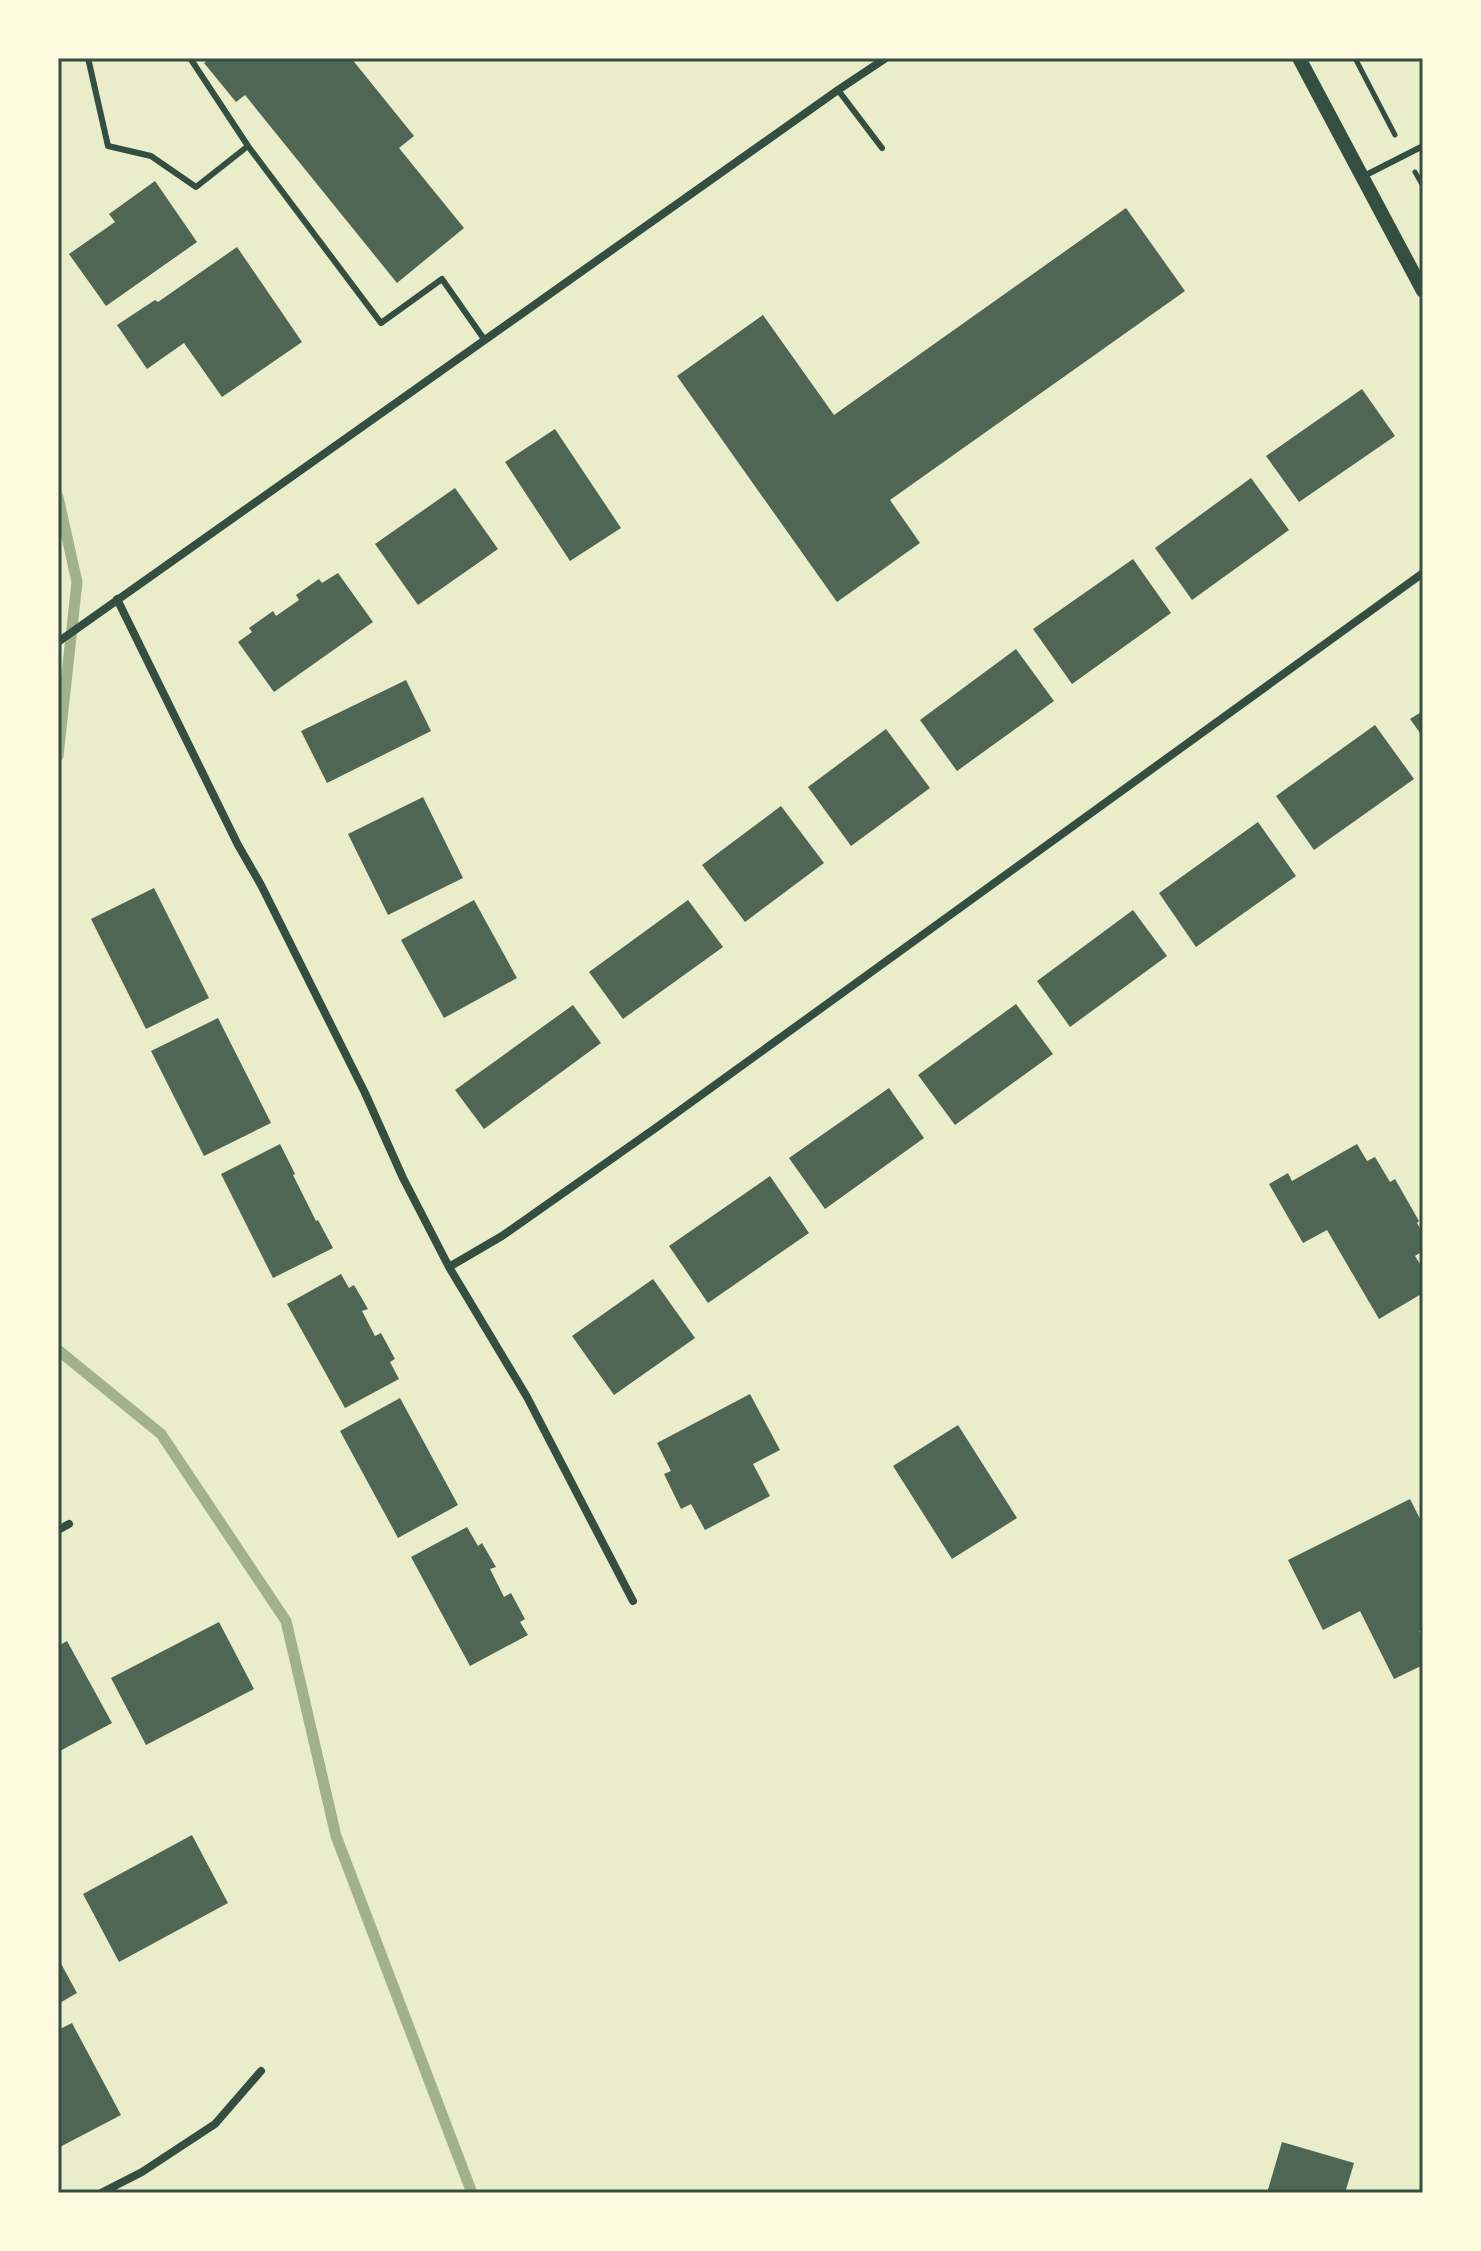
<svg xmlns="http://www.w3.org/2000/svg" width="1481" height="2251" font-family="'Archivo Narrow',sans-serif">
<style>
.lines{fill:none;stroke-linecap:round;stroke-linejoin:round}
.stream{stroke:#a3b18a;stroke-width:11}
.building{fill:#4f6655}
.path{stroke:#344e41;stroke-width:5}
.service{stroke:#344e41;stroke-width:6}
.minor{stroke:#344e41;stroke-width:8}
.tertiary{stroke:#344e41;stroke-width:14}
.neatline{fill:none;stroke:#344e41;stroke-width:3}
</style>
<rect width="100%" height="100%" fill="#e9edc9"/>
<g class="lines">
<path class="stream" d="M58,497L77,582L58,756
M58,1350L161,1434L286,1621L336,1836L472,2193"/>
</g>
<path class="building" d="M210,58H351L414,136L399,148L464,228L397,283L245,95L236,102L204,63Z
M155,181L197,242L106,306L69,254L115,222L109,214Z
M1126,208L1185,291L890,500L920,543L837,602L677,376L763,315L834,415Z
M237,247L302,342L222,397L184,343L147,369L117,325L155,300L158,302Z
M1362,389L1395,436L1299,502L1266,456Z
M555,429L621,528L570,561L505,462Z
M1251,478L1289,530L1192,600L1155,548Z
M455,488L498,549L418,605L375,544Z
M1133,559L1171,613L1072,684L1033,629Z
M338,573L373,622L274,692L238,642L252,632L249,628L273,611L276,616L299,600L296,595L319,579L322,583Z
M1016,649L1054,701L957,771L920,720Z
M406,680L431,731L327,783L301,731Z
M1423,711V737L1410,719Z
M1375,725L1414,779L1314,850L1276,796Z
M886,729L930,788L851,846L808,787Z
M423,797L463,878L388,915L348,834Z
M781,806L824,863L745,922L702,865Z
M1258,822L1296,876L1196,947L1159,893Z
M154,888L209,998L146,1029L91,919Z
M474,900L517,978L444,1018L401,940Z
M688,900L723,947L623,1019L589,972Z
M1133,910L1167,956L1070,1027L1037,981Z
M1016,1004L1053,1054L955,1125L918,1075Z
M573,1005L601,1043L484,1129L455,1090Z
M218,1018L271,1123L204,1156L151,1051Z
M889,1088L924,1138L825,1209L789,1158Z
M280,1144L295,1174L293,1175L316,1221L318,1220L333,1248L273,1278L221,1174Z
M1357,1144L1367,1161L1375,1157L1390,1182L1395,1179L1419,1221L1417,1223L1423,1233V1251L1415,1256L1423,1269V1293L1379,1319L1327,1230L1303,1243L1269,1184L1288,1173L1292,1181Z
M770,1176L809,1233L708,1303L669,1246Z
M341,1274L349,1288L354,1285L368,1309L362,1311L375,1336L381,1333L395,1359L390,1362L399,1379L345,1408L287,1304Z
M653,1279L695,1338L614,1395L572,1336Z
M750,1394L780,1450L753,1464L770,1496L705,1530L691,1504L681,1509L664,1474L671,1471L657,1443Z
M400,1398L458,1505L398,1538L340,1431Z
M958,1425L1017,1518L952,1559L893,1466Z
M1410,1499L1423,1525V1629L1419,1631L1423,1640V1665L1394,1679L1360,1611L1323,1630L1288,1560Z
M467,1527L478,1546L482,1543L496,1567L490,1569L504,1597L511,1593L525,1619L520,1622L528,1635L470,1666L411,1557Z
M219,1622L254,1689L146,1745L111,1678Z
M67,1641L112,1723L58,1752V1646Z
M192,1835L228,1903L119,1962L83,1894Z
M58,1958L77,1993L58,2004Z
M72,2023L121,2115L58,2148V2030Z
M1282,2142L1354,2163L1345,2193H1267Z"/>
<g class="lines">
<path class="path" d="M1355,58L1395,135
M1415,172L1423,186"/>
<path class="service" d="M88,58L108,146L151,156L196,187L248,146L190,58
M838,90L882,148
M248,146L381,323L442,279L484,339
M1362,177L1423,146"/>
<path class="minor" d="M117,599L238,845L261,885L365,1093L403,1178L449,1267L527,1397L633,1601
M58,642L838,90L886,58
M449,1267L502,1236L657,1127L1423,573
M58,1530L69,1524
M101,2193L142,2172L215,2124L261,2071"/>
<path class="tertiary" d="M1299,58L1423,291"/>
</g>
<rect width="1481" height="2251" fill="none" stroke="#fefae0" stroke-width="120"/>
<rect x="60" y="60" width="1361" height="2131" class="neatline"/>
</svg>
